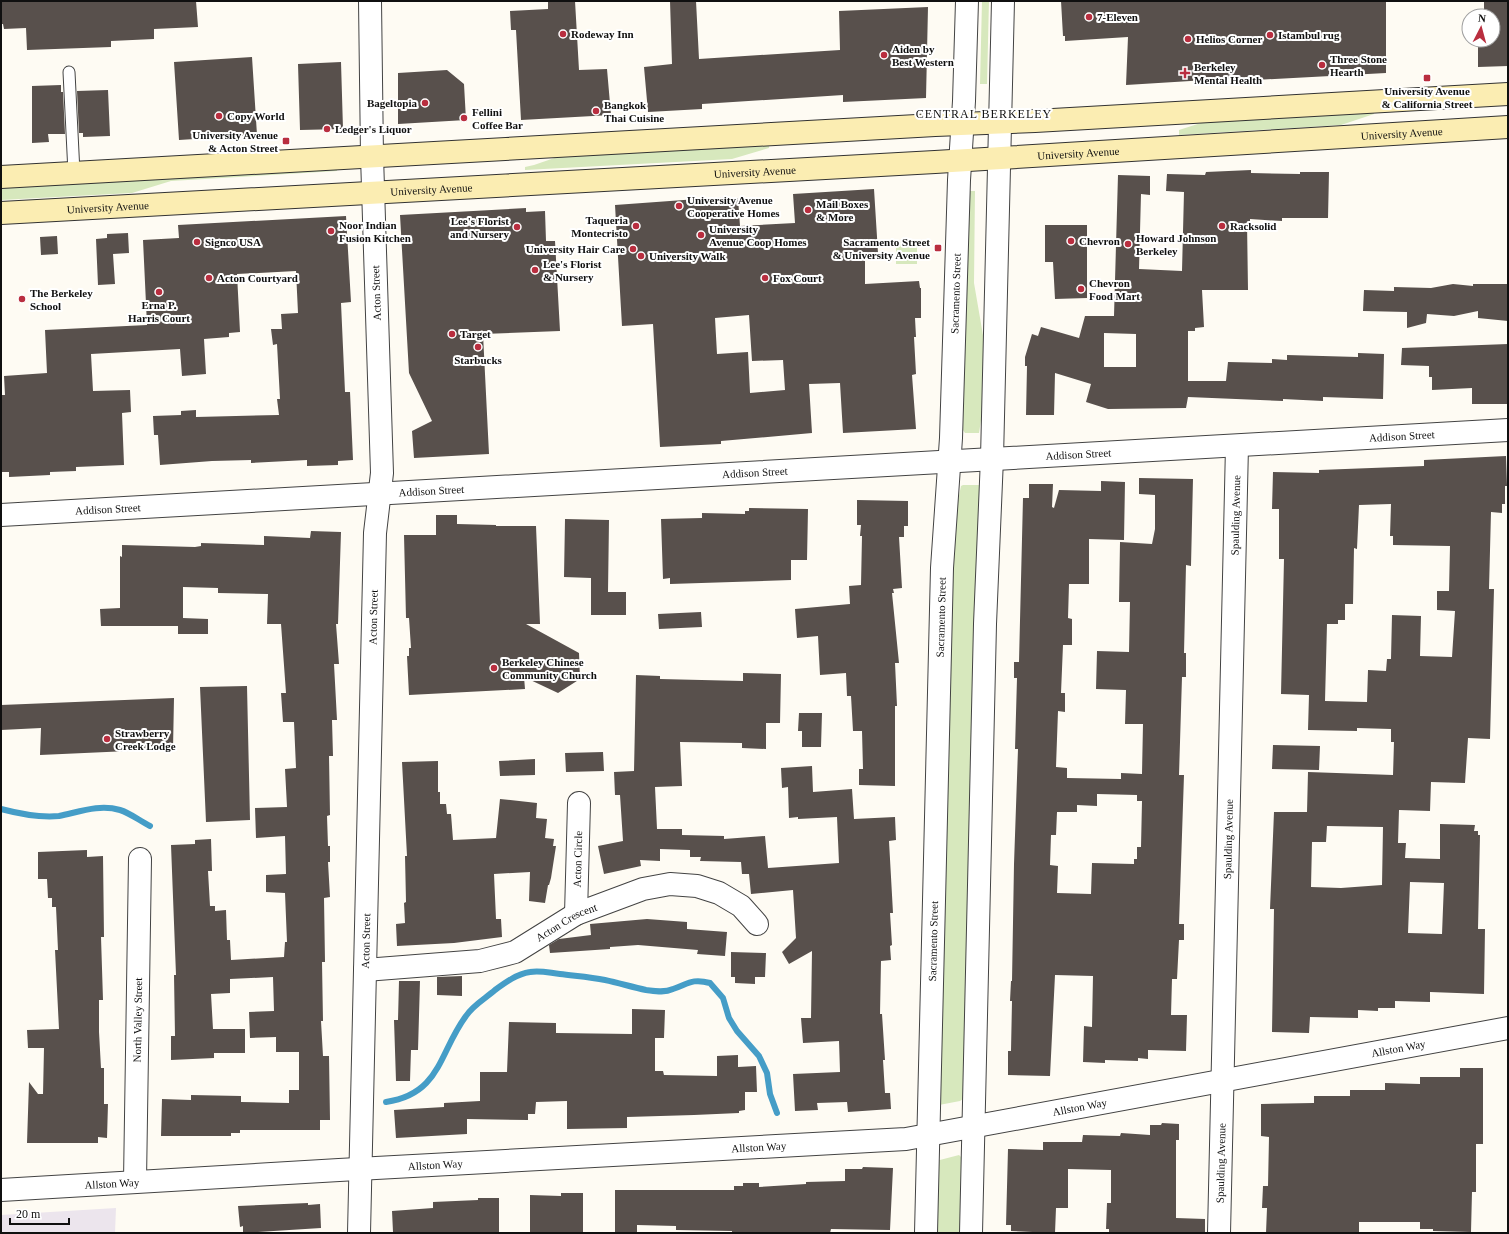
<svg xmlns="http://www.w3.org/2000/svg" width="1509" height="1234" font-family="Georgia,serif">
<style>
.industrial{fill:#ece5ed}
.green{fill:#d7e8bd}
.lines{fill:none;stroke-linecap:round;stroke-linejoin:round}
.stream{stroke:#459dc7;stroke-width:6}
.building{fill:#58504c;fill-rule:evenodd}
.service-casing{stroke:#434343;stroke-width:13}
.minor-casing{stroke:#434343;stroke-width:24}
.tertiary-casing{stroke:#434343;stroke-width:24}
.secondary-casing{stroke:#323232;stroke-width:24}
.service{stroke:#fff;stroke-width:11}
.minor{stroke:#fff;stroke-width:22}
.tertiary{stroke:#fff;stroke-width:22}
.secondary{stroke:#fbedb2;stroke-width:22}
.poi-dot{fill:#b92e3f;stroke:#fff;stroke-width:1.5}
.labels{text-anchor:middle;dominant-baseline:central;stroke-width:4;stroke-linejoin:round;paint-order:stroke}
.poi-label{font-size:11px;font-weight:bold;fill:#101010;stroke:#fff;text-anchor:start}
.street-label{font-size:11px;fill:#101010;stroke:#fff}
.neighbourhood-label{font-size:12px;letter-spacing:1px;fill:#101010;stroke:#fff}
</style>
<rect width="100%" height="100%" fill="#fefbf3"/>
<path class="industrial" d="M116,1208L115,1233H1V1215Z"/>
<path class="green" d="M982,1H989L987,84H980Z
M1374,110V114L1341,125L1179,135V130L1204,122Z
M769,144V148L732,159L525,170V167L534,165L563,155Z
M337,168V171L171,181L132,193L1,200V186Z
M967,191H975L974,283L984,341L982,414L979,433H965L963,430Z
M917,241V264H896V242Z
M963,485H980L963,1099L960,1101L939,1105L948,614L956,510L961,486Z
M959,1155L961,1157L960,1233H933L936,1161Z"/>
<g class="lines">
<path class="stream" d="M1,809C20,814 39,818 59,816C79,812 99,804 120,810C130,813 140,821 150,826
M386,1102C441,1094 439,1052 466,1016C473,1005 486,998 495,990C506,982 517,974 530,972C540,970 550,973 560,974C575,976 590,977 605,980C619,983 632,987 646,990C655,991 664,993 673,989C688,984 692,978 710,983L723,998L729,1018L737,1031L759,1056L767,1073L770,1094L777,1113"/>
</g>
<path class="building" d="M1,1H196L198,27L154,29V39L111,41V47L27,50L26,28L4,29L3,24H1Z
M548,1H575L579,70L607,69L611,115L521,120L516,30H511L510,11L548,9Z
M670,1H696L699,59L840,50L839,11L928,7L926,98L843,102V95L702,104V109L648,112L644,67L672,64Z
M1061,1H1386V73L1255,80V77L1126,85L1128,37L1065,41V36H1063Z
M1484,1H1508V66L1478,67V40H1493V16H1484Z
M252,57L257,135L179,140L174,62Z
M341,62L343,129L300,130L298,64Z
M447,70L464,84L466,120L398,124V73Z
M61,85V92H63L65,134H48L49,142L32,143V86Z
M108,90L110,136L83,137V133H79L77,91Z
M1251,170V173L1300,174V172H1329L1328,218H1282V221L1250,219V223L1247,222L1248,290H1202L1204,327L1195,328V331H1188V381H1226L1228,362L1272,363V359L1287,360V355L1358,357V353L1384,354L1383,399L1323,397V401L1283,399V401L1188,397L1186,408L1108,409L1086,402L1091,384L1055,373L1054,415H1026L1027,366H1025V357L1032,334L1038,336L1041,327L1079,338L1085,316H1114L1118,175L1150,176V195L1141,194L1139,269L1182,271L1184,192L1166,191L1167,174L1205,175L1206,172ZM1104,333L1136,334V367H1104Z
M874,189L878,253L865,255V284L919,281L920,288H921V318H915L916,337H914L916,374L912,375L916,429L843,433L840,383L809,384L812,433L721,441V444L660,447L653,324L622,326L615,205L725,197V199L738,198L740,226L795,223L793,194ZM749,315L752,361L783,360L785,390L750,393L748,352L717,354L715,318Z
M526,208V212L545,211L546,241H555L560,331L483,334L489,454L414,458L412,431L432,421L409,373L400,215Z
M346,216L351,302L341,303L345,392H350L353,460L338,461V465L307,466V460L251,463V460L212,461L160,465L158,435H154L153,416L181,415V411L196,410V417L279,415L277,399H280L277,344L273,345L271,329H282L281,314L298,313L296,271L237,274L240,332L229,333V337L204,339L206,374L182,376L180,349L91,354L93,391L130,390L131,412L122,413L124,465L76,467V471L50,472V475L9,477V472H1V395H5L4,376L47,373L45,330L147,325L143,240L179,238L178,225Z
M1045,225H1087V298L1055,299L1053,262H1045Z
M128,233L129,253L113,254L115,284L98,285L96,239L107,238V234Z
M57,236L58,254L41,255L40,237Z
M1453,284L1473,286V284H1508V321L1478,318V311L1454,316L1427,314L1426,323L1407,328V312L1363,311L1364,290L1394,291V287L1431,288Z
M1508,344L1507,404H1472V388L1432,390V377H1429V366L1401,365L1402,348Z
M1506,456L1507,486H1505V504H1502V513L1491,512L1489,589H1494L1490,739L1468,738L1465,783L1431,782L1430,811L1399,810L1398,843H1406L1405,858L1440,859V824L1475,825L1474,831H1478V835H1480L1478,929H1485L1484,994L1430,992V1002L1395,1001V1008H1378V1011L1358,1010V1018L1310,1017L1309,1033L1272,1032L1274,909H1270L1274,812H1307L1308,772L1393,775L1394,742H1391V729L1357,728V731L1308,730L1309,695L1281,694L1284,559H1279V509H1272L1273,472L1319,473V470L1424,466V460ZM1391,504L1390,536H1393V545L1450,546L1449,591H1437V610L1455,611L1452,657L1420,656L1421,616L1392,615L1391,659H1387L1386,671L1368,670L1367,702L1325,701L1327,624H1338V620H1345V604H1353L1354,548L1357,549L1359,505ZM1327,826L1383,827L1382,885L1341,888L1311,887L1312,842H1326ZM1410,882L1444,883L1442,934L1408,933Z
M1139,478L1193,479L1191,566L1186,565L1184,653H1186V677H1182L1179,775H1184L1179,924H1184V940H1179L1177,979H1172L1171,1015H1187L1186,1051L1148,1050V1059L1138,1058V1061L1105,1060V1063L1083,1062L1084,1026L1092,1027L1093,976L1055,975L1050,1076L1008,1075V1051H1011L1012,1001H1010L1011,981H1012L1014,864L1018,749H1015L1017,678H1014V662H1019L1023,498H1029V484H1053L1052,507L1054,508L1059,490L1101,491V481L1125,482L1124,540L1089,539V584H1069L1068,618L1072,619V645H1063L1061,693H1065V712L1058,711L1056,767L1067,768V778L1121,779V773L1142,774L1143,724H1125L1126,690L1096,689L1097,651L1129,652L1130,602H1119L1120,542L1152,544L1155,529V495L1139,494ZM1097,794L1137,795V801H1142L1141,847H1137V859H1134V864L1092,863L1091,894L1057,893L1058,866L1050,865L1051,835H1056L1057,812H1077V805L1097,806Z
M857,500L908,501V526H904V537H899L902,588L893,589L894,593H892L899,663H895L897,706H895V786L859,785V769H863L862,731H853L851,696H847L846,673L820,675L818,636L797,638L795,609L850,604L849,586L861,585L862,536H860L861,525H857Z
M749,508L808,509L807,560H791V580L670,584V578L663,579L661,519L702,518V513L745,514V511H749Z
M436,515H457V524L496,525V526H536L540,624H526L579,653L580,679L558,693L524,677L525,689L409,695L407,656H409V648H411L409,618H406L404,535H436Z
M565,519L609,520L608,592H626V615H591V578L564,577Z
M311,531L341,532L338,624H336L339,664H334L337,720H332L333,756H329L330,815L327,816L328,846H330V862H328L330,897L324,898L325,962H322L323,1021H321L323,1056H329L330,1120H320V1130H240V1133H231V1136H161L162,1099L191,1100V1095L241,1096V1102L289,1103V1090H299V1052H276V1037L250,1038L249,1012L274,1011L273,977L230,979V993L211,994L213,1029H245V1053H214V1058L171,1060V1036H175L174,975H176L171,845L195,844V840L211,839L212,871H208L210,906H215V911L226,910L227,940H230L231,960L284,957L285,942H287L285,893L266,892V875L286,874L285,836L256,838L255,808L287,807L285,769L296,768L294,722H283L281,693H286L281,624H267L268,594L218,593V588L183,587V618L208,619V634H178V626H101L100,609L120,608V556L122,557V545L195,547L201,546V543L264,545V536L310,538Z
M701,612L702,627L659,629L658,614Z
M743,673L781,674L780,723H766V749L742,748V743L680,742L682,786L655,787L657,829H682V835L724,836V839L765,836L768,868L839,863L837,817L798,819V817L789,818L788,787L782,788L781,768L812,766L813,792L852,789L854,819L895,817L896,840L889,841L893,913H890L892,945L890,946L891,960L881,961L880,1014H882L885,1060H883L885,1093H890L891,1109L848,1112L847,1102L817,1103L818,1110L795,1111L793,1074L840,1072L839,1041L803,1043L801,1018H811L812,951L789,964L782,952L796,938L793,890L751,894L749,874H742L741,862L700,861L701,857H690V850L660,849V861L640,860L641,866L604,874L598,846L623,841L620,795H615L614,772L634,771L636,675L660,676V679L743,681Z
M247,686L250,820L206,822L200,687Z
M174,698L173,749L40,755L41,728L1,730V705Z
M799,713H822L821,747H802V731H798Z
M1273,745L1320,746L1319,770L1272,769Z
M603,752L604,771L566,772L565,753Z
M535,759V775L500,776L499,761Z
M438,761V792H440V804H446L447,814H451L453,840L496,838L500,799L537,803L536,818L547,819L545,838L554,839L553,846H556L551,878L549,885H548L545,903L529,901L530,872L494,874L496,919H501L502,937L454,943L397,946L396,924L405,923L404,903L406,902L405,856H407L402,762Z
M87,850V857L103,856L104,937H101L103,1000H99V1032L101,1068H104V1104H108L107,1138L98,1137V1143H27L29,1082L38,1094H43L44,1048H28L27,1030L59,1029L55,950H58L56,907H52V898H48L47,879H38V852Z
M647,919L687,922V929L727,932L725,956L697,954L698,950L638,945L610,947V949L550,953L549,945L559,939L591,935L590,924Z
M731,952L766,953L765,977H755V984L735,983V977H731Z
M462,976V996L437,995V977Z
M399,981H420L418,1050H411L410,1081H396L394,1020H398Z
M632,1009L665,1010L664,1038H655V1071H663L664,1075L717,1076V1056L738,1055V1067L756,1066L757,1092H745V1110L739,1111V1113L694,1115L627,1117V1128L567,1129V1101L536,1102L535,1114H528V1120L467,1119V1134L396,1138L394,1110L444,1107V1103L480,1101V1072H507L509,1022L556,1023V1033L632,1034Z
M1460,1068H1483V1144H1476V1192H1472L1471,1232L1433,1231V1229H1420V1222H1359V1233H1266L1267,1208H1262L1263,1186H1268L1269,1137L1261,1136V1104L1314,1103V1096H1350V1090H1385V1083L1420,1084V1077H1460Z
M1162,1123L1179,1124V1140H1176V1218L1205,1219V1232L1109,1233V1229H1106L1107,1203H1111V1170L1068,1169V1208H1056L1055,1233L1011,1231V1225H1006L1008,1149L1043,1150V1142H1082L1083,1135L1120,1136L1121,1133L1150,1135V1125H1161Z
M863,1167L893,1168L890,1230L831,1229L830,1233H732V1231L676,1230V1226L637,1225V1233H615V1190H734V1186H743V1183H759V1187L806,1184V1182L845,1181V1169H862Z
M561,1193H583V1233H530V1195L561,1196Z
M478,1198H499V1233L393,1232L392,1211L433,1208V1202L478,1200Z
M308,1203V1205L320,1204L321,1228L243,1233V1226L240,1227L238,1206Z"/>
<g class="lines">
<defs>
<path id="service" d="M69,72L74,173"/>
<g id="minor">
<path id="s1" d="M1,515L1508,430"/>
<path id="s2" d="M576,914L579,803"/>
<path id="s3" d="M365,970L480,961L515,952L576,914L643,889L670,884L697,886L719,893L741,906L757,924"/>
<path id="s4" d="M135,1181L140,859"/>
<path id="s5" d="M1,1190L339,1170L906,1139L1508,1028"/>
<path id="s6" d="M359,1233L375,533L382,473L372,156L370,1"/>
<path id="s7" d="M1219,1233L1237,446"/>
</g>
<g id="tertiary">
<path id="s8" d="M926,1233L942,568L951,438L959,180L964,101L967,1"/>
<path d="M971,1233L985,624L992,458L1003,1"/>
</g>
<g id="secondary">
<path d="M1,177L935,125L1035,121L1508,94"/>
<path id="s9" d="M1,213L935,162L1508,127"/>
</g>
</defs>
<use href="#service" class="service-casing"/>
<use href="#minor" class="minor-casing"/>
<use href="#tertiary" class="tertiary-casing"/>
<use href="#secondary" class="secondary-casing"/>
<use href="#service" class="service"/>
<use href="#minor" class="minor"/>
<use href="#tertiary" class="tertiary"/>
<use href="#secondary" class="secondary"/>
</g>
<g class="poi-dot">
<circle cx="1089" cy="17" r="4"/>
<circle cx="563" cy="34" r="4"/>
<circle cx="1270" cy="35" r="4"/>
<circle cx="1188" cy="39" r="4"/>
<circle cx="884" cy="55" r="4"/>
<circle cx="1322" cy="65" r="4"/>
<path d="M1183 67h4v4h4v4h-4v4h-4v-4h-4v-4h4z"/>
<rect x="1423" y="74" width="8" height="8" rx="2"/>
<circle cx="425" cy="103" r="4"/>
<circle cx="596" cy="111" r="4"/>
<circle cx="219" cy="116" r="4"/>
<circle cx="464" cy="118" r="4"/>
<circle cx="327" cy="129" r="4"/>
<rect x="282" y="137" width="8" height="8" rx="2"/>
<circle cx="679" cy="206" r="4"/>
<circle cx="808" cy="210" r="4"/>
<circle cx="636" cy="226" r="4"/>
<circle cx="1222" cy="226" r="4"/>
<circle cx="517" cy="227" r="4"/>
<circle cx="331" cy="231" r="4"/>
<circle cx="701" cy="235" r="4"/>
<circle cx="1071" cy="241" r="4"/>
<circle cx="197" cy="242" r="4"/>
<circle cx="1128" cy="244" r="4"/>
<rect x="934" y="244" width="8" height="8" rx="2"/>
<circle cx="633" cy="249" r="4"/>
<circle cx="641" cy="256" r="4"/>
<circle cx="535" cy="270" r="4"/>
<circle cx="209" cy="278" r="4"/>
<circle cx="765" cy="278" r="4"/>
<circle cx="1081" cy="289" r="4"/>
<circle cx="159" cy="292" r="4"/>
<circle cx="22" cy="299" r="4"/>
<circle cx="452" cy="334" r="4"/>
<circle cx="478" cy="347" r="4"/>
<circle cx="494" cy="668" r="4"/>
<circle cx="107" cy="739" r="4"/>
</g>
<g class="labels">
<g class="poi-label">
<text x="1097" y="17">7-Eleven</text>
<text x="571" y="34">Rodeway Inn</text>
<text x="1278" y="35">Istambul rug</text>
<text x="1196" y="39">Helios Corner</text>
<text x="892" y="49">Aiden by<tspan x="892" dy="13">Best Western</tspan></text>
<text x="1330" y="59">Three Stone<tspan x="1330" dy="13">Hearth</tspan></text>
<text x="1194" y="67">Berkeley<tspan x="1194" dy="13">Mental Health</tspan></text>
<text x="1427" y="91" text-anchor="middle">University Avenue<tspan x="1427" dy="13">&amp; California Street</tspan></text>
<text x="417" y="103" text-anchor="end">Bageltopia</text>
<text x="604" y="105">Bangkok<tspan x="604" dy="13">Thai Cuisine</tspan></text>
<text x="472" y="112">Fellini<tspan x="472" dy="13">Coffee Bar</tspan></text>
<text x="227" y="116">Copy World</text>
<text x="335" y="129">Ledger's Liquor</text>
<text x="278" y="135" text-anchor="end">University Avenue<tspan x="278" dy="13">&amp; Acton Street</tspan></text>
<text x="687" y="200">University Avenue<tspan x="687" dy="13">Cooperative Homes</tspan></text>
<text x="816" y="204">Mail Boxes<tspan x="816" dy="13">&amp; More</tspan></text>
<text x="628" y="220" text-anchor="end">Taqueria<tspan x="628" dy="13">Montecristo</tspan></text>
<text x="509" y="221" text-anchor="end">Lee's Florist<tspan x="509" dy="13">and Nursery</tspan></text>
<text x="339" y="225">Noor Indian<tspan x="339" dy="13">Fusion Kitchen</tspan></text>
<text x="1230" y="226">Racksolid</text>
<text x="709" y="229">University<tspan x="709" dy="13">Avenue Coop Homes</tspan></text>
<text x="1136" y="238">Howard Johnson<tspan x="1136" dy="13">Berkeley</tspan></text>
<text x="1079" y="241">Chevron</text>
<text x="205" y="242">Signco USA</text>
<text x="930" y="242" text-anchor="end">Sacramento Street<tspan x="930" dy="13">&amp; University Avenue</tspan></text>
<text x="625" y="249" text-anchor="end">University Hair Care</text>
<text x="649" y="256">University Walk</text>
<text x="543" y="264">Lee's Florist<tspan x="543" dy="13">&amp; Nursery</tspan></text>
<text x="217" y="278">Acton Courtyard</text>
<text x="773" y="278">Fox Court</text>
<text x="1089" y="283">Chevron<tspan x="1089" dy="13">Food Mart</tspan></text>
<text x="30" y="293">The Berkeley<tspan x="30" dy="13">School</tspan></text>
<text x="159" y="305" text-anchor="middle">Erna P.<tspan x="159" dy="13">Harris Court</tspan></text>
<text x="460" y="334">Target</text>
<text x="478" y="360" text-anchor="middle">Starbucks</text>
<text x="502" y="662">Berkeley Chinese<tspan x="502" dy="13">Community Church</tspan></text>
<text x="115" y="733">Strawberry<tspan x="115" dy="13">Creek Lodge</tspan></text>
</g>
<g class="street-label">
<text stroke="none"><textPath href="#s9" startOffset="1403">University Avenue</textPath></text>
<text stroke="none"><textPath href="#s9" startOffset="1079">University Avenue</textPath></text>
<text stroke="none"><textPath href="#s9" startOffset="755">University Avenue</textPath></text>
<text stroke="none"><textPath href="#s9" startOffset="431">University Avenue</textPath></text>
<text stroke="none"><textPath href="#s9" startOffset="107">University Avenue</textPath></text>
<text transform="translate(376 293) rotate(-92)">Acton Street</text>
<text stroke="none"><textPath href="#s8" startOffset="940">Sacramento Street</textPath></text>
<text stroke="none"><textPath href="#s1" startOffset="1403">Addison Street</textPath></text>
<text stroke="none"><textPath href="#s1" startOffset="1079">Addison Street</textPath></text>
<text stroke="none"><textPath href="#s1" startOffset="755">Addison Street</textPath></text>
<text stroke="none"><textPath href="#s1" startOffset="431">Addison Street</textPath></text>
<text stroke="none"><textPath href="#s1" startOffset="107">Addison Street</textPath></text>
<text stroke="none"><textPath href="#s7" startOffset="718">Spaulding Avenue</textPath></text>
<text stroke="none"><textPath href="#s6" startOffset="616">Acton Street</textPath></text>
<text stroke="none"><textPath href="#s8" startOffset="616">Sacramento Street</textPath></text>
<text stroke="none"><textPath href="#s7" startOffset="394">Spaulding Avenue</textPath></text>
<text stroke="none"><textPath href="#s2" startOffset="55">Acton Circle</textPath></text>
<text stroke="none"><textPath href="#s3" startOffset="211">Acton Crescent</textPath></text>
<text stroke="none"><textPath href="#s6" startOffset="292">Acton Street</textPath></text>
<text stroke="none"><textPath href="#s8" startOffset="292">Sacramento Street</textPath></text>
<text stroke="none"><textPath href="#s4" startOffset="161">North Valley Street</textPath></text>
<text stroke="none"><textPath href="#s5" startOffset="1407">Allston Way</textPath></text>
<text stroke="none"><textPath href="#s5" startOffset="1083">Allston Way</textPath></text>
<text stroke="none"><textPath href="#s5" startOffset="759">Allston Way</textPath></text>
<text stroke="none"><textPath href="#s7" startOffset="70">Spaulding Avenue</textPath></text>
<text stroke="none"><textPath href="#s5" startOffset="435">Allston Way</textPath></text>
<text stroke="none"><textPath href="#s5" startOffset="111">Allston Way</textPath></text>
</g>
<g class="neighbourhood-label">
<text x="984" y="114">CENTRAL BERKELEY</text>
</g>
</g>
<rect width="1509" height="1234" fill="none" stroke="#101010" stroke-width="4"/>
<g transform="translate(1481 28) rotate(6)"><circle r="19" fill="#ffffff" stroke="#9f9f9f"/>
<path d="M0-3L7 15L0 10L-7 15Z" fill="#b92e3f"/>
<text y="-6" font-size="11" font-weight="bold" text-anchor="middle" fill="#101010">N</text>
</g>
<path d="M10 1218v6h59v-6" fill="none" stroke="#101010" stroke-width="2"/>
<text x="16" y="1218" font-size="12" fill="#101010" stroke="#ffffff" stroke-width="3" paint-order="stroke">20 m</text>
</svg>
